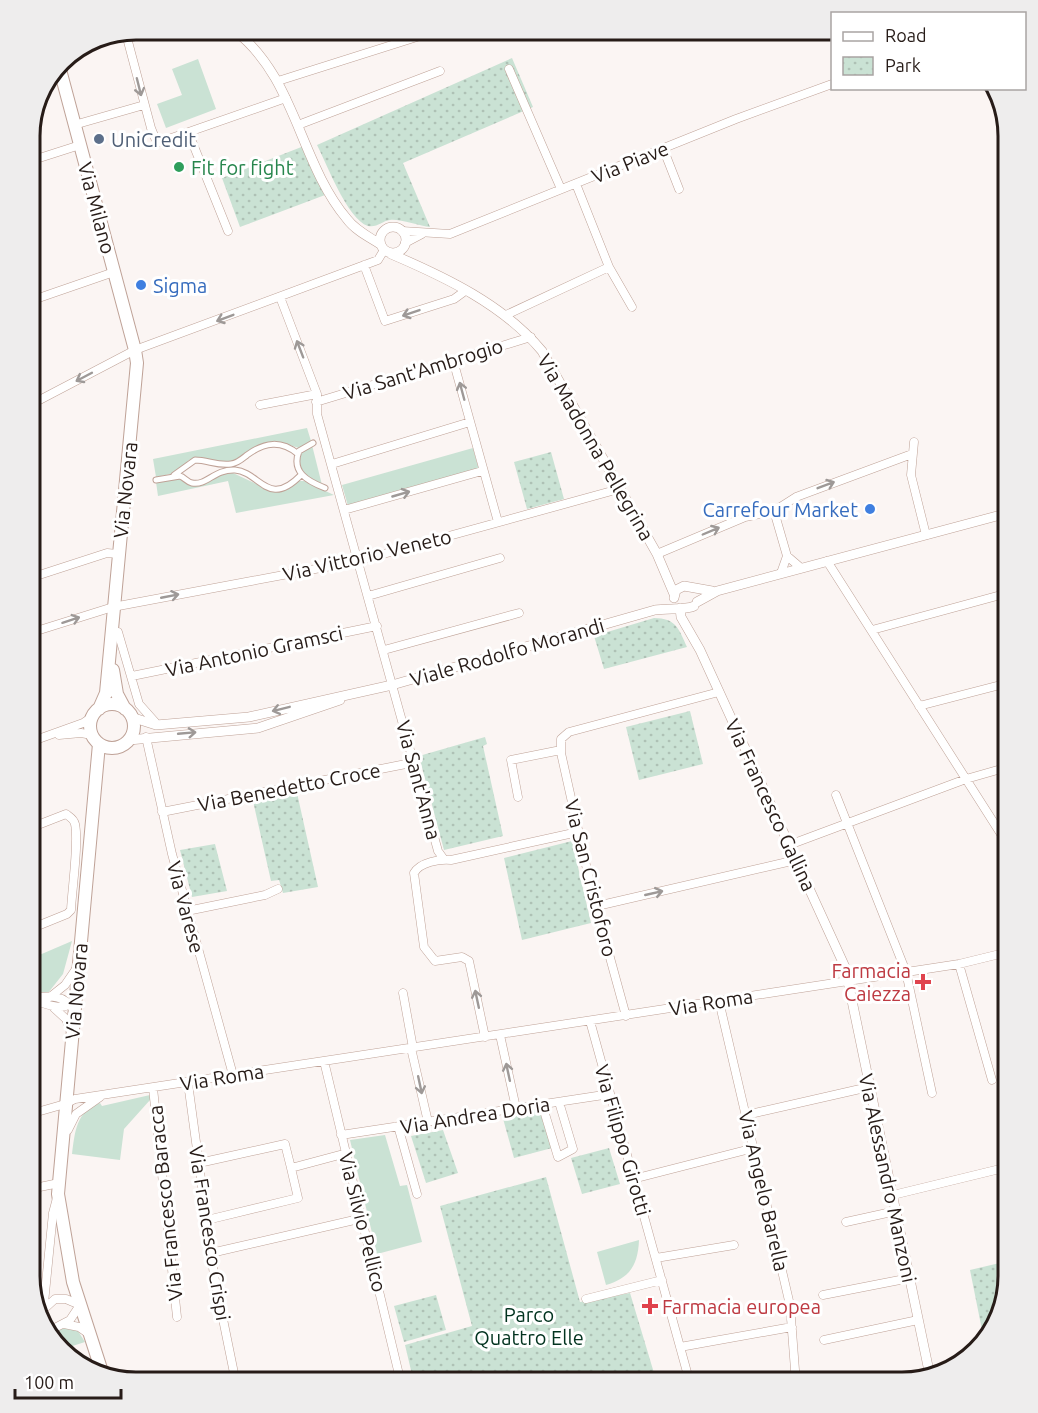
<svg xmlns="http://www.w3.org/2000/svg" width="1038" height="1413" font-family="Ubuntu,sans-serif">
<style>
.grass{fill:#cae2d4}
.park{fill:url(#park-dots)}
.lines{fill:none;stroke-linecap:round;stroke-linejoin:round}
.pedestrian-casing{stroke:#bfa297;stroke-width:7}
.minor-casing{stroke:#bfa297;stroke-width:9}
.tertiary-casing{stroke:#bfa297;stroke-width:10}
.primary-casing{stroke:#bfa297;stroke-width:14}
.pedestrian{stroke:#fff;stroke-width:5}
.minor{stroke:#fff;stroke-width:8}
.tertiary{stroke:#fff;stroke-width:9}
.primary{stroke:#fff;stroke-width:12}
.oneway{stroke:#9e9997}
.service-dot{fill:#5c6f8a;stroke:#fff;stroke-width:2}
.leisure-dot{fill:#2e9e5b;stroke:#fff;stroke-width:2}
.shop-dot{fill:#3f7fe0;stroke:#fff;stroke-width:2}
.health-dot{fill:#e0444e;stroke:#fff;stroke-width:2}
.labels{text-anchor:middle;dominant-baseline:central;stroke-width:6;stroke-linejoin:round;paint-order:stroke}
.service-label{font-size:20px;fill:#4e5e75;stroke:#fff;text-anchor:start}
.street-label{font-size:20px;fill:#271c18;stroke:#fff}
.leisure-label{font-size:20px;fill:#27864d;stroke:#fff;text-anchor:start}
.shop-label{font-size:20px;fill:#366cbe;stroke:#fff;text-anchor:start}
.health-label{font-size:20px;fill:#be3a42;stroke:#fff;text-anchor:end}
.park-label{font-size:20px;fill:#02331f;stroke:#fff}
.rim{fill:none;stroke:#271c18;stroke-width:3}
</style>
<defs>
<pattern id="park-dots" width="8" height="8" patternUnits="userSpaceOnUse" patternTransform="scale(1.5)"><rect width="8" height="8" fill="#cae2d4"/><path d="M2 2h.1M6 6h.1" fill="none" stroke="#aec1b5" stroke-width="1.8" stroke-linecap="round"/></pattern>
</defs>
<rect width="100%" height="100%" fill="#fbf5f3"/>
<path class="grass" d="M198,59L216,109L166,128L157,104L182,95L172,69Z
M307,428L311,441L299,448L280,442L267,444L237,461L218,463L198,458L189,460L175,473L156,477L153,459Z
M312,445L322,485C307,476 296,471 301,452Z
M473,448L479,470L348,506L342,485Z
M233,473L263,487L285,490L298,481H304L334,495L236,513L228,481L158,496L156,482L179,478L204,484L217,474Z
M72,941L63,974L48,993L30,994V959Z
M150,1095V1100L124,1129L120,1160L72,1154C75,1132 76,1111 100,1103L102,1106Z
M385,1135L400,1186L407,1185L422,1242L377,1254L350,1140Z
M639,1240C638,1265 630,1278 606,1285L597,1252Z
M64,1327L78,1331L85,1342L63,1349L50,1336Z"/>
<path class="park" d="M512,58L533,107L403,163L430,227C420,226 397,218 390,220C382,221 377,228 368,226C347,219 327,164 317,145Z
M304,146L325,195L240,227L222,178Z
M551,452L564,499L527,509L514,462Z
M654,618C676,618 679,629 687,647L604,669L594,636Z
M690,711L703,764L639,780L626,727Z
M485,737L487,744L483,746L503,836L444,850L419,756Z
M297,793L318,887L283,893L279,880L271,881L253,801Z
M572,841L591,923L522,940L504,858Z
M215,844L227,891L192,897L180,850Z
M541,1109L552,1148L514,1158L502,1115Z
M443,1130L458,1173L426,1183L411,1136Z
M609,1148L620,1184L582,1194L571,1158Z
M546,1177L580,1302L630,1293L657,1383H414L405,1345L472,1326L440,1206Z
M1008,1261C1008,1286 1002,1322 984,1340L970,1270Z
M436,1295L446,1330L404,1342L394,1306Z"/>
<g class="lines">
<defs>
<path id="pedestrian" d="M313,443L299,451C291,472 307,481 325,488
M174,475L195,460C208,460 217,466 231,464C238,463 242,459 247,455C265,442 281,440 298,454
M156,480L180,476C184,477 187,482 192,483C207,486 214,469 235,470C260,472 268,509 301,475"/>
<path id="minor" d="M126,34L151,128L155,138L160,142L286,98
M509,69L561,189
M278,81L439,30
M74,125L144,105
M298,125L440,71
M189,134L228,231
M663,148L679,189
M30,161L80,145
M576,184L609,267L632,307
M402,231L450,234L736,119L832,84
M405,243L422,234
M364,265L385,321L454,299L465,291
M280,297L317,394V414L438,851L443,858
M30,301L114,272
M506,315L609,267
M453,360L498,522
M316,402L531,337
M30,405L135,350L378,260L384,250
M260,405L317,394
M914,442L911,475L926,535
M332,464L470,422
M344,510L482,471
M774,511L787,556
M657,554L745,517L774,511L796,497L912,454
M827,561L1008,845
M781,573L787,556L801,568
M30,578L107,553L118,554
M368,596L500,558
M872,630L1008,593
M118,632L139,704L155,722
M30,633L113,607L358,561L619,489
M384,650L519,613
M132,676L377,626
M919,706L1008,683
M59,735L81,733L92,735
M146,737L172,854L233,1075
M30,742L83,723L92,717
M836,795L906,972L932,1093
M518,797L511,760L561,750
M162,812L416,762
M789,845L966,779L1008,767
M597,906L796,860
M187,911L265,895L278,889
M30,929L67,914L71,910C72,888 79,843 75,824C74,819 70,817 66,814L30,828
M959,964L992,1080
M403,993L413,1048
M50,997L65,985L76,969
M30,998C48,996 65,993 74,1011
M32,1000C44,1003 64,1013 73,1001
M719,1001L790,1305L796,1383
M54,1008L66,1019L71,1032
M626,1016L592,892L561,753V739L569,732L719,692
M590,1021L690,1383
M500,1035L516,1108
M485,1037L469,961L462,957L435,961L424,947L414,873C420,862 440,859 451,860L578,832
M411,1048L428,1122
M324,1061L401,1383
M188,1083L214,1275L236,1383
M153,1088L177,1317
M542,1104L558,1157L573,1149L559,1102
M30,1114L65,1104L75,1099L959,964L1008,952
M746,1115L869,1087
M398,1126L417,1194
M68,1130L76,1114L100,1097
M341,1135L610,1094
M199,1163L285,1144L291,1168L347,1153
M633,1179L754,1148
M30,1189L59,1183
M893,1195L1008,1167
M207,1220L298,1198L291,1168
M846,1222L896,1211
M211,1253L363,1218
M656,1258L734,1245
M823,1295L910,1278
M586,1299L662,1280
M44,1309L55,1299H66L80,1305L70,1320L47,1332
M42,1323L53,1213L57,1198
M64,1324L79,1327L89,1334
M824,1340L918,1320
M680,1347L792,1327"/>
<path id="tertiary" d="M234,30C296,77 299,162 347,219C355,230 369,237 380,244
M380 240a13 13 0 1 1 26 0a13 13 0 1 1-26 0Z
M391,254C445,277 504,305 542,351L657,554L674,594
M674,598L676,590L684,586L712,591
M697,602L717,591L1008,513
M680,608L681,617L700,650L845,967L930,1376
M131,717L156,725L249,717L392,685L655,610C666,608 688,610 694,606
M129,740L258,728L340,700"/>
<path id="primary" d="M59,66L135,350L137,363L106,693L99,709
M113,670L117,694L125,709
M90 726a22 22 0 1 1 44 0a22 22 0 1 1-44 0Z
M99,744L58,1194L73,1282L103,1375"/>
</defs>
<use href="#pedestrian" class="pedestrian-casing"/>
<use href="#minor" class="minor-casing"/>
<use href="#tertiary" class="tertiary-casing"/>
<use href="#primary" class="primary-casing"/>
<use href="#pedestrian" class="pedestrian"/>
<use href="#minor" class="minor"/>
<use href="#tertiary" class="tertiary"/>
<use href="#primary" class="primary"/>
</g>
<defs><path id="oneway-shaft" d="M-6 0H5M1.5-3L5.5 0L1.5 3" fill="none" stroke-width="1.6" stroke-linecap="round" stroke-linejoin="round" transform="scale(1.5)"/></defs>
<g class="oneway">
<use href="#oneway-shaft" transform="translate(139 87) rotate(76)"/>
<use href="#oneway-shaft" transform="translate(411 313) rotate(161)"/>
<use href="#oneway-shaft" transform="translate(225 318) rotate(159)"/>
<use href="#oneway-shaft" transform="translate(300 349) rotate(-111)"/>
<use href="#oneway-shaft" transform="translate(84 377) rotate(152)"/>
<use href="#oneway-shaft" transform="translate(462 391) rotate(-105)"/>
<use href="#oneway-shaft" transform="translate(826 485) rotate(-21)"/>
<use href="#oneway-shaft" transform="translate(401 494) rotate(-16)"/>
<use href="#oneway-shaft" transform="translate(711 531) rotate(-23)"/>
<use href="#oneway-shaft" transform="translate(170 596) rotate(-11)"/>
<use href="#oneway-shaft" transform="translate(71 620) rotate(-18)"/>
<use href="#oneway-shaft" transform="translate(281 709) rotate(166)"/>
<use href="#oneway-shaft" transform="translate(187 733) rotate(-5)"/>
<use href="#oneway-shaft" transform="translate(654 893) rotate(-13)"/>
<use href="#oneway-shaft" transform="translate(477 999) rotate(-102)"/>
<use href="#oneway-shaft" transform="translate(508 1072) rotate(-102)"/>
<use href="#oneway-shaft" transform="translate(420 1085) rotate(78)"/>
</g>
<circle class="service-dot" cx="99" cy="139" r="6"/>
<circle class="leisure-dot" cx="179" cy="167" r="6"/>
<g class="shop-dot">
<circle cx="141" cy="285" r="6"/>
<circle cx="870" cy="509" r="6"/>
</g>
<g class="health-dot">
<path d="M920 973h6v6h6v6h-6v6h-6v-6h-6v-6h6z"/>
<path d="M647 1297h6v6h6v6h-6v6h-6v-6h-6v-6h6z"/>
</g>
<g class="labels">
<g class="service-label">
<text x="111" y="139">UniCredit</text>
</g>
<g class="street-label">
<text transform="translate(630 162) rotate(-22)">Via Piave</text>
<text transform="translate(97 208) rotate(75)">Via Milano</text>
<text transform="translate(423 369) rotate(-17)">Via Sant'Ambrogio</text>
<text transform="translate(596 447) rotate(60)">Via Madonna Pellegrina</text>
<text transform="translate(125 490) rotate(-84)">Via Novara</text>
<text transform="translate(367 555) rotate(-13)">Via Vittorio Veneto</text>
<text transform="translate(254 651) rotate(-12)">Via Antonio Gramsci</text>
<text transform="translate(507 652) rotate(-16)">Viale Rodolfo Morandi</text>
<text transform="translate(419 780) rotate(75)">Via Sant'Anna</text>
<text transform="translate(289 787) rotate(-11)">Via Benedetto Croce</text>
<text transform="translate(771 805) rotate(65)">Via Francesco Gallina</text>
<text transform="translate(591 878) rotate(76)">Via San Cristoforo</text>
<text transform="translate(186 907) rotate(75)">Via Varese</text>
<text transform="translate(76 991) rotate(-85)">Via Novara</text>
<text transform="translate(711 1002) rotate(-9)">Via Roma</text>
<text transform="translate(222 1077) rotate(-9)">Via Roma</text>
<text transform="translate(475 1115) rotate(-9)">Via Andrea Doria</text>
<text transform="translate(623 1140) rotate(74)">Via Filippo Girotti</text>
<text transform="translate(888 1178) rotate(78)">Via Alessandro Manzoni</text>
<text transform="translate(764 1191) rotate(77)">Via Angelo Barella</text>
<text transform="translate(165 1203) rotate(-96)">Via Francesco Baracca</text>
<text transform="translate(363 1222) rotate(76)">Via Silvio Pellico</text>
<text transform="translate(210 1233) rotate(81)">Via Francesco Crispi</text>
</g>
<g class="leisure-label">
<text x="191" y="167">Fit for fight</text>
</g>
<g class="shop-label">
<text x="153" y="285">Sigma</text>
<text x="858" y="509" text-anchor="end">Carrefour Market</text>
</g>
<g class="health-label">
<text x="911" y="970">Farmacia<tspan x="911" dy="23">Caiezza</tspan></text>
<text x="662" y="1306" text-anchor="start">Farmacia europea</text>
</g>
<g class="park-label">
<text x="529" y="1314">Parco<tspan x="529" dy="23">Quattro Elle</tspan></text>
</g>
</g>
<path d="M0 0H1038V1413H0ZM136 40H902A96 96 0 0 1 998 136V1276A96 96 0 0 1 902 1372H136A96 96 0 0 1 40 1276V136A96 96 0 0 1 136 40Z" fill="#eeeded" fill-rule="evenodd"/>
<path class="rim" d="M136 40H902A96 96 0 0 1 998 136V1276A96 96 0 0 1 902 1372H136A96 96 0 0 1 40 1276V136A96 96 0 0 1 136 40Z"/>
<rect x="831" y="12" width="195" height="78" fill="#ffffff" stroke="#a9a4a3" stroke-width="1.5"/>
<rect x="843" y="32" width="30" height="9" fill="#ffffff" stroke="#a9a4a3" stroke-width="1.5"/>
<text x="885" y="42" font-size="18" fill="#271c18">Road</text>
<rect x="843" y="57" width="30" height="18" fill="url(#park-dots)" stroke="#a9a4a3" stroke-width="1.5"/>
<text x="885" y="72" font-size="18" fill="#271c18">Park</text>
<path d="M15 1389v9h106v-9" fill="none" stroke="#271c18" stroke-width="3"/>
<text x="24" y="1389" font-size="18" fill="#271c18" stroke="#ffffff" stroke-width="4.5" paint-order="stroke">100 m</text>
</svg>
